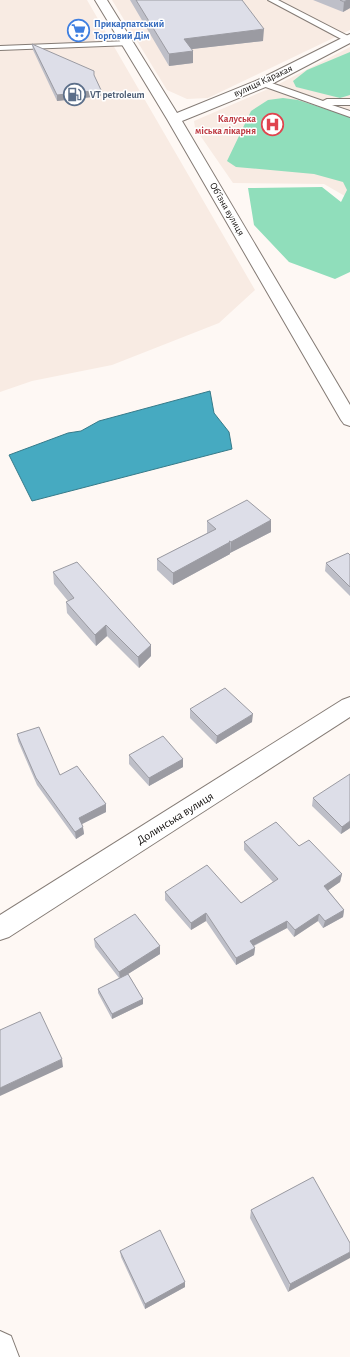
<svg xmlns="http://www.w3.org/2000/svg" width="350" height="1357" font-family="'Alegreya Sans',sans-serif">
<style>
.built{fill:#f8ebe3}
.green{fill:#90debb}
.water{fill:#46aac1;stroke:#367b8a}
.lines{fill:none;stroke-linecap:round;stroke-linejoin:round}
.lane-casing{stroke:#847b75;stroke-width:2}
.street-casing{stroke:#847b75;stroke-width:2}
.secondary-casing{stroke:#847b75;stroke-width:2}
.lane{fill:#fff;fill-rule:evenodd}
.street{fill:#fff;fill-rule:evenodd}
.secondary{fill:#fff;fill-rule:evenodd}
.wall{fill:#bebfc8}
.shaded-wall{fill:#9b9ba2}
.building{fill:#dddee8;stroke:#9b9ba2}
.labels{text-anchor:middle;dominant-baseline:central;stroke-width:3;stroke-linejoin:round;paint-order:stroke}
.far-shop-label{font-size:10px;font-weight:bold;fill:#366cbe;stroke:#fff;text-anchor:start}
.far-street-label{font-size:10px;fill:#0f0c0a;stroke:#fff}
.far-service-label{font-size:10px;font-weight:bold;fill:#4e5e75;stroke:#fff;text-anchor:start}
.far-health-label{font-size:10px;font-weight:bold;fill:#be3a42;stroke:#fff;text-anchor:end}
.street-label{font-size:12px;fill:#0f0c0a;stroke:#fff}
</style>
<rect width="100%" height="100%" fill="#fef8f4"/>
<path class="built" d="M0,0H87L255,290L219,323L112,365L32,381L0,392Z
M112,0H350V30L208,98L187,99L167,90Z
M350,47V199L324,184L233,183L195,128L194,121L275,86Z"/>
<path class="green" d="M350,52V95L340,98L296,87L293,81L307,70Z
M283,98L298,100L350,117V272L335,279L289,262L254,225L248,188L322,187L341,202L347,190L343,182L314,174L236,167L227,161L251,111L268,100Z"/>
<path class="water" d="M210,391L214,413L229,432L232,449L32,501L9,455L68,433L81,431L99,421Z"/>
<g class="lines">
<defs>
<path id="lane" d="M268,0H278L350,37V41H345Z
M128,41L132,43L131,45L0,50V46Z
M263,80L323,101L327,99H350V105H332L350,111V117L260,85L259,83Z"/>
<path id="street" d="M95,0H107L177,113L258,80L350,34V43L268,86L182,121L350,405V426L344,424L341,420L167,119Z
M0,1331L11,1336L19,1357H0Z"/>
<path id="secondary" d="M350,697V717L9,937L0,940V915L342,700Z"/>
</defs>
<use href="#lane" class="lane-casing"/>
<use href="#street" class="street-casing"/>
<use href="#secondary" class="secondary-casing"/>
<use href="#lane" class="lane"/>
<use href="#street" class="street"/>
<use href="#secondary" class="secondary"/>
</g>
<path class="wall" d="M130,0H242L263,41L191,49L193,63L169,66Z
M313,0H350V8L343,12Z
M32,44L94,75L101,90V96L57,101L33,50Z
M207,521L271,532L230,553V554L173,585L157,570V559L207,533Z
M350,555V596L325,571L326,563Z
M53,572L151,645V656L139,668L107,636L96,646L67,613L66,602L68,601L54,584Z
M190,709L252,722L216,744L190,718Z
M17,734L60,775L106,804V812L82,824L84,834L76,839L37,785L18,741Z
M129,755L183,759V767L149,786L129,764Z
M313,798L350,828L341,834L312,806Z
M244,842L299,846L342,874L340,882L328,890L344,910L343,917L323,928L318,921L294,937L287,928L254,946L255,948L254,955L236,965L206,921L191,930L165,900V892L241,903L273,882L244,850Z
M94,939L160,946V954L128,974L143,999V1004L112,1019L98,993V989L119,978L95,947Z
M313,1177L288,1292L250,1218L251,1210Z
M120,1251L185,1282V1287L145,1309L121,1257Z"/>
<path class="shaded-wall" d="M347,0H350V8L343,12L344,2Z
M264,29L263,41L184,50V39Z
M193,51V63L169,66V54Z
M101,90V96L57,101V95Z
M271,520V532L230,553L231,542Z
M230,542V554L173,585V573Z
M106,625L107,636L96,646L95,635Z
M151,645V656L139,668L138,657Z
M253,714L252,722L216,744L217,736Z
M183,759V767L149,786V778Z
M106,804V812L80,825L79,818Z
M350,821V828L341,834L342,827Z
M83,827L84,834L76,839L75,832Z
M342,874L340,882L323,894L324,886Z
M344,910L343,917L323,928L325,921Z
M206,913V921L191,930V923Z
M319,914L318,921L294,937L295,930Z
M287,921V928L249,948L250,941Z
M160,946V954L120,979L119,972Z
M255,948L254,955L236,965V958Z
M143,999V1004L112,1019V1014Z
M62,1059L63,1067L0,1096V1088Z
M350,1252V1258L288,1292L290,1284Z
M185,1282V1287L145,1309V1304Z"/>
<path class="building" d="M136,0H242L264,29L184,39L193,51L169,54Z
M340,0H347L344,2Z
M32,44L94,71V75L101,90L57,95Z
M247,500L271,520L231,542L229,541L230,542L173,573L157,559L216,529L207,521Z
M348,553L350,555V587L326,563Z
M77,562L151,645L138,657L106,625L95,635L66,602L74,598L53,572Z
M225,688L253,714L217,736L190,709Z
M39,727L60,775L77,766L106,804L79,818L83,827L75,832L36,778L17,734Z
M163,736L183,759L149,778L129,755Z
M350,774V821L342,827L313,798Z
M276,822L299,846L309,840L342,874L324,886L344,910L325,921L319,914L295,930L287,921L250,941L255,948L236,958L206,913L191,923L165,892L207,865L241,903L278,879L244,842Z
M135,914L160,946L119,972L94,939Z
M128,974L143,999L112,1014L98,989Z
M40,1012L62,1059L0,1088V1030Z
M313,1177L350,1243V1252L290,1284L251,1210Z
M160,1230L185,1282L145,1304L120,1251Z"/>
<defs>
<symbol id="supermarket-ring" viewBox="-11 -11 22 22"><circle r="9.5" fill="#fff" stroke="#3f7fe0" stroke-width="1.5"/><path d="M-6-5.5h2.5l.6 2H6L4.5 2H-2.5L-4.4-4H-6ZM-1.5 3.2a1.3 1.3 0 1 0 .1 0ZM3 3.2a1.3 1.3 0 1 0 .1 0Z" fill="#3f7fe0"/></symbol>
<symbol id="fuel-ring" viewBox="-11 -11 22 22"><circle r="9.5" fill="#fff" stroke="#5c6f8a" stroke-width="1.5"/><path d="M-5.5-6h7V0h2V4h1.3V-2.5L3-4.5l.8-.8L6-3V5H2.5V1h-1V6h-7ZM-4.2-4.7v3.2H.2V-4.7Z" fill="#5c6f8a"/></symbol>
<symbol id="hospital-ring" viewBox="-11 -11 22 22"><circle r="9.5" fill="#fff" stroke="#e0444e" stroke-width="1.5"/><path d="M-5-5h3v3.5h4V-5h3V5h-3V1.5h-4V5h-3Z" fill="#e0444e"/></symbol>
</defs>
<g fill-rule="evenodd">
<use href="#supermarket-ring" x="66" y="18" width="25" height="25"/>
<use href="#fuel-ring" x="62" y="82" width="25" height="25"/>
<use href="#hospital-ring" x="260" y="112" width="25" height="25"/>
</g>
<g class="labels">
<g class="far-shop-label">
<text x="94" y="24">Прикарпатський<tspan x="94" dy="12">Торговий Дім</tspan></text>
</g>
<g class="far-street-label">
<text transform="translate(263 81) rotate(-25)">вулиця Каракая</text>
<text transform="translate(227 209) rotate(60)">Обʼїзна вулиця</text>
</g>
<g class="far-service-label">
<text x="90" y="95">VT petroleum</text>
</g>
<g class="far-health-label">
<text x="256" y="119">Калуська<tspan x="256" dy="12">міська лікарня</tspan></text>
</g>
<g class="street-label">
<text transform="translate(175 818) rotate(-32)">Долинська вулиця</text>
</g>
</g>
</svg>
